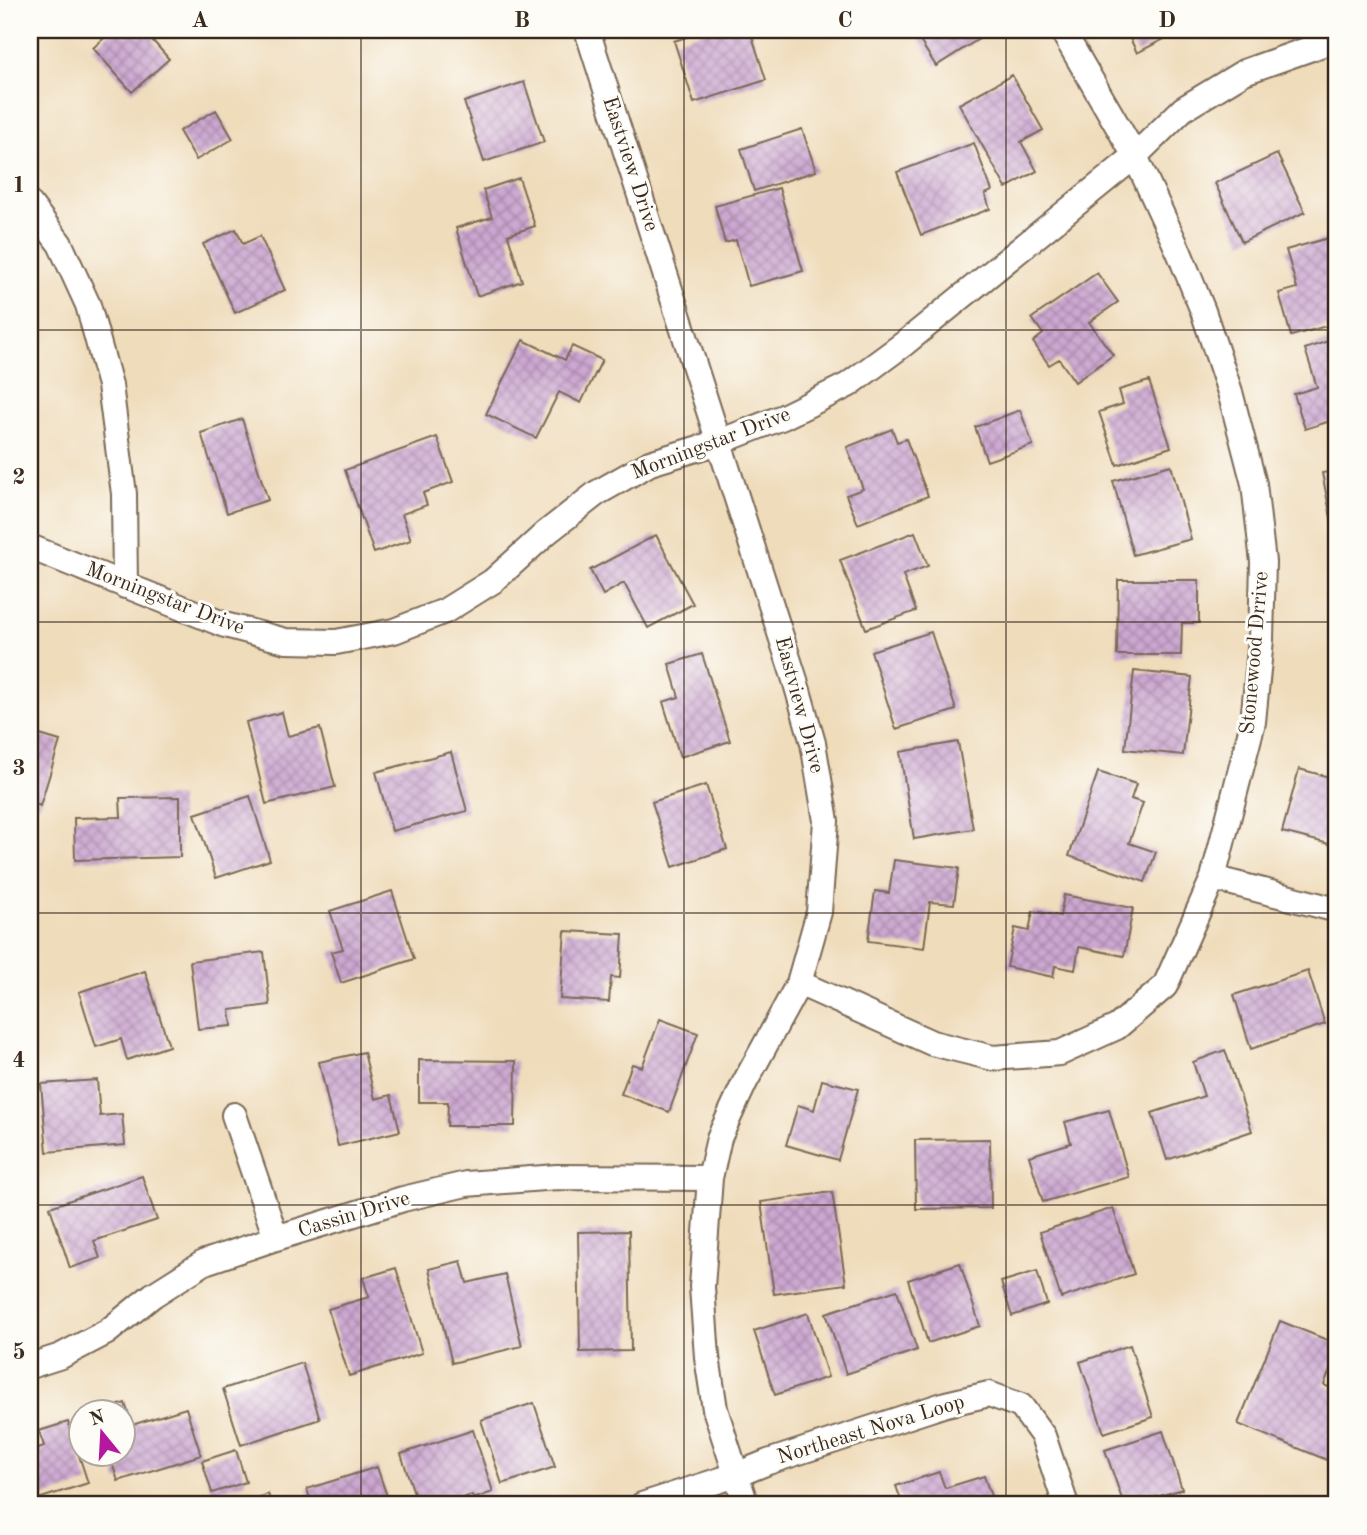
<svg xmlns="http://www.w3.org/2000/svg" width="1367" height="1535" font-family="'Old Standard TT',serif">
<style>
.building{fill:url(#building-cross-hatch)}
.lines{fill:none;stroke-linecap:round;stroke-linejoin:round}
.street-casing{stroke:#7a6855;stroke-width:28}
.street{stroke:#fff;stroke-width:24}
.grid{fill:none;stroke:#3b2a1e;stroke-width:2;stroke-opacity:0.55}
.labels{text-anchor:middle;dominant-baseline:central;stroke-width:6;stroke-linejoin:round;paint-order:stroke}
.street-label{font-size:21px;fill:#3b2a1e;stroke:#fdfcf7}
.neatline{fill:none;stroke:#3b2a1e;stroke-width:2.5}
.grid-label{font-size:23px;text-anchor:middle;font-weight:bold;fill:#3b2a1e}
</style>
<defs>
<pattern id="building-cross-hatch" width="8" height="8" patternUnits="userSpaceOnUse" patternTransform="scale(1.75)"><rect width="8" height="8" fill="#cca7d1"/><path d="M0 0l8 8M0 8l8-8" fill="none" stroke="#a788a9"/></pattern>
</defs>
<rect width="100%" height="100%" fill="#fdfcf7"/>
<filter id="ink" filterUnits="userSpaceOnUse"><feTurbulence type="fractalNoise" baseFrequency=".0143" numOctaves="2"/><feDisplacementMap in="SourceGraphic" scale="14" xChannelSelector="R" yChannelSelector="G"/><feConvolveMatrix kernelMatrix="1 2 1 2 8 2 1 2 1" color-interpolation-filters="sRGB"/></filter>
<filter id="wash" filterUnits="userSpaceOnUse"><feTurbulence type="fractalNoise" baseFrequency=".00686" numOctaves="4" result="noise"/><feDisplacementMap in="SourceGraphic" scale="28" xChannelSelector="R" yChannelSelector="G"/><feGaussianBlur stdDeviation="1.57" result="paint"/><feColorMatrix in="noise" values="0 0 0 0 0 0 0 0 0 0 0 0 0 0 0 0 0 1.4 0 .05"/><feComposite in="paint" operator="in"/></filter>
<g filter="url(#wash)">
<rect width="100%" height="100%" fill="#efdcbb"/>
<g id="blocks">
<path class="building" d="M113,30H166L153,41L169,59L132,92L93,48Z
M708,30H750L766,80L694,103L674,41Z
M913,30H982L985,35L936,66Z
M1126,30H1162L1166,38L1137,53Z
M1012,75L1043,130L1021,142L1037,171L1006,188L959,104Z
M524,82L544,142L484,162L464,102Z
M216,110L233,139L196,160L179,131Z
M802,129L816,171L754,191L741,149Z
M974,143L992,191L985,194L990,209L921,235L897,172Z
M1277,154L1305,212L1242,242L1215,183Z
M519,178L535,226L508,235L522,281L477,296L456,228L492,217L483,190Z
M779,188L803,271L749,286L736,240L725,243L715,206Z
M236,229L243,244L260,236L285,290L235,313L203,244Z
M1328,238L1337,270V323L1291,336L1279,293L1297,288L1286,250Z
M1097,273L1118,302L1089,322L1113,355L1075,382L1059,359L1049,365L1033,342L1043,334L1032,318Z
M1337,338V419L1305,429L1294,394L1317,387L1305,349Z
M523,340L565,360L572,346L602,360L581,403L559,392L536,438L486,414Z
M1149,381L1171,447L1117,465L1099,412L1123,404L1119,390Z
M1020,410L1033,445L987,461L975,427Z
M242,419L268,500L227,513L201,433Z
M892,429L897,442L906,439L928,496L858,524L846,495L863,489L847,447Z
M437,437L453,482L423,493L427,505L402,514L411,540L374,553L345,470Z
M1337,445V533H1334L1322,473L1335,471L1330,447Z
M1171,465L1191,539L1133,555L1113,481Z
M915,532L928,566L903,575L916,611L866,629L840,560Z
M656,535L693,604L648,628L624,583L603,595L590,570Z
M1118,580H1199V623H1182L1181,655H1117Z
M931,632L956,710L896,729L871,651Z
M702,654L730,741L680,757L663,702L679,697L669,664Z
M1134,671L1192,677L1183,755L1125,749Z
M282,712L288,736L320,728L335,787L266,804L246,722Z
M30,732L60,741L40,806L30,802Z
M958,742L973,829L914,839L900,752Z
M451,752L467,811L392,831L376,772Z
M1299,769L1337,779V846L1282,832Z
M1098,772L1136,784L1131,799L1143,803L1129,843L1156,852L1145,882L1069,856Z
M706,785L727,849L673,867L652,802Z
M250,796L270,860L216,878L195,814Z
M180,797V857L75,860L74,818L121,817L120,798Z
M894,860L959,868L954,904L930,902L924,948L868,941L875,891L889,893Z
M392,891L414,959L341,983L331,952L343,949L330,911Z
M1064,895L1133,908L1124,956L1079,947L1075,970L1055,966L1053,977L1007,967L1015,928L1029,931L1033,911L1060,916Z
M565,931L623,934L620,978L611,977L609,1002L560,999Z
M264,952L270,1005L230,1010L232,1026L198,1029L190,961Z
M145,971L169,1046L127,1060L121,1039L96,1047L79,992Z
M1308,971L1325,1024L1251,1049L1234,995Z
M660,1019L698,1033L669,1112L621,1094L632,1064L642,1067Z
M1225,1050L1252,1131L1167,1160L1152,1113L1204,1096L1193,1062Z
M364,1052L375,1099L391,1095L400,1131L338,1146L319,1062Z
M419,1060L516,1061L515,1126H447L448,1102H419Z
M97,1080L100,1116L122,1114L125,1145L47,1152L41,1084Z
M822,1080L858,1089L838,1160L786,1145L798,1105L814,1110Z
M1109,1110L1129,1177L1043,1202L1029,1156L1071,1143L1065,1122Z
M990,1139L991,1208L916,1209L915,1140Z
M142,1176L157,1220L94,1241L100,1258L70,1268L50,1207Z
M832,1192L846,1284L774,1294L761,1202Z
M1113,1208L1134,1274L1061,1298L1040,1232Z
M629,1231L631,1351L580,1352L578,1232Z
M461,1261L467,1283L505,1274L522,1346L452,1363L429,1269Z
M960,1263L980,1326L928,1343L908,1280Z
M396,1268L422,1353L349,1376L328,1309L369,1297L363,1278Z
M1037,1271L1047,1304L1012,1316L1001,1282Z
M897,1290L917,1350L846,1374L826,1313Z
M808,1313L828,1377L775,1395L754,1331Z
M1280,1321L1337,1344V1352L1324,1385L1337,1391V1464L1238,1424Z
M1130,1345L1153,1417L1104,1433L1080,1362Z
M302,1363L320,1419L241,1445L223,1389Z
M125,1403L132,1425L186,1408L201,1455L118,1481L109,1454H122V1412H99Z
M534,1403L555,1467L502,1484L481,1420Z
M68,1422L88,1483L38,1499L30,1474V1451L44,1446L39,1431Z
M473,1430L493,1492L473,1499L472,1495L441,1505H418L401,1454Z
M1163,1431L1182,1489L1132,1505H1124L1105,1450Z
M236,1450L246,1482L212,1493L202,1461Z
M377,1467L390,1505H312L307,1489Z
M939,1472L945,1488L984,1476L994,1505H903L896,1486Z
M268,1494L272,1505H236Z"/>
</g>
</g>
<g filter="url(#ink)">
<use href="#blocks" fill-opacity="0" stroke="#7a6855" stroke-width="2"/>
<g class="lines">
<defs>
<path id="street" d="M587,30L795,680L813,743L826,821L819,912L799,983L745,1082L719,1138L710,1178L702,1287L707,1357L715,1409L746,1505
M30,204L60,244L88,305L110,385L124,494L125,586
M30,547L225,625L286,641L336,642L394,631L445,611L493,581L546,533L597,493L650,463L719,442L783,417L848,385L905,343L1135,156L1183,109L1244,72L1337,39
M1213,878L1337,910
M799,983L932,1043L993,1058L1060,1053L1117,1027L1165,986L1213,878L1253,722L1261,639L1263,562L1254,484L1230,392L1203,311L1179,252L1135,156L1062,30
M234,1115L276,1238
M30,1366L61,1356L107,1332L153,1295L205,1262L276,1238L403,1199L466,1184L557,1177L710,1178
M642,1505L736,1475L768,1462L946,1404L989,1394L1021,1406L1043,1436L1066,1505"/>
</defs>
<use href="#street" class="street-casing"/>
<use href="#street" class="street"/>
</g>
</g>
<path class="grid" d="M361,30V1505M684,30V1505M1006,30V1505M30,330H1337M30,622H1337M30,913H1337M30,1205H1337"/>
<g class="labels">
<g class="street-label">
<text transform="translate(630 164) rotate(72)">Eastview Drive</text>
<text transform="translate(711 444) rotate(-21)">Morningstar Drive</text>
<text transform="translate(165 599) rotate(21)">Morningstar Drive</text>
<text transform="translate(1255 653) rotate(-85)">Stonewood Drrive</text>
<text transform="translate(799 705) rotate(75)">Eastview Drive</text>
<text transform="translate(354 1215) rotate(-17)">Cassin Drive</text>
<text transform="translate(871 1430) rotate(-17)">Northeast Nova Loop</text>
</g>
</g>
<rect width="1367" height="1535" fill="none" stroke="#fdfcf7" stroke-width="77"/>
<g transform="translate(102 1433) rotate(342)"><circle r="33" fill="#fdfcf7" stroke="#afa8a0" stroke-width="2"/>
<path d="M0-5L12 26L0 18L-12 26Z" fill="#b5179e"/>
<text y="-10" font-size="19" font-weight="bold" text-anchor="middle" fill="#3b2a1e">N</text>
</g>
<rect x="38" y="38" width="1290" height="1458" class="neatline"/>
<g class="grid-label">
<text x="200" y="27">A</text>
<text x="522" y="27">B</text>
<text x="845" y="27">C</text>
<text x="1167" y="27">D</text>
<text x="19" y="192">1</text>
<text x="19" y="484">2</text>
<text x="19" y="775">3</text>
<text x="19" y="1067">4</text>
<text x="19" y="1359">5</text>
</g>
</svg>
